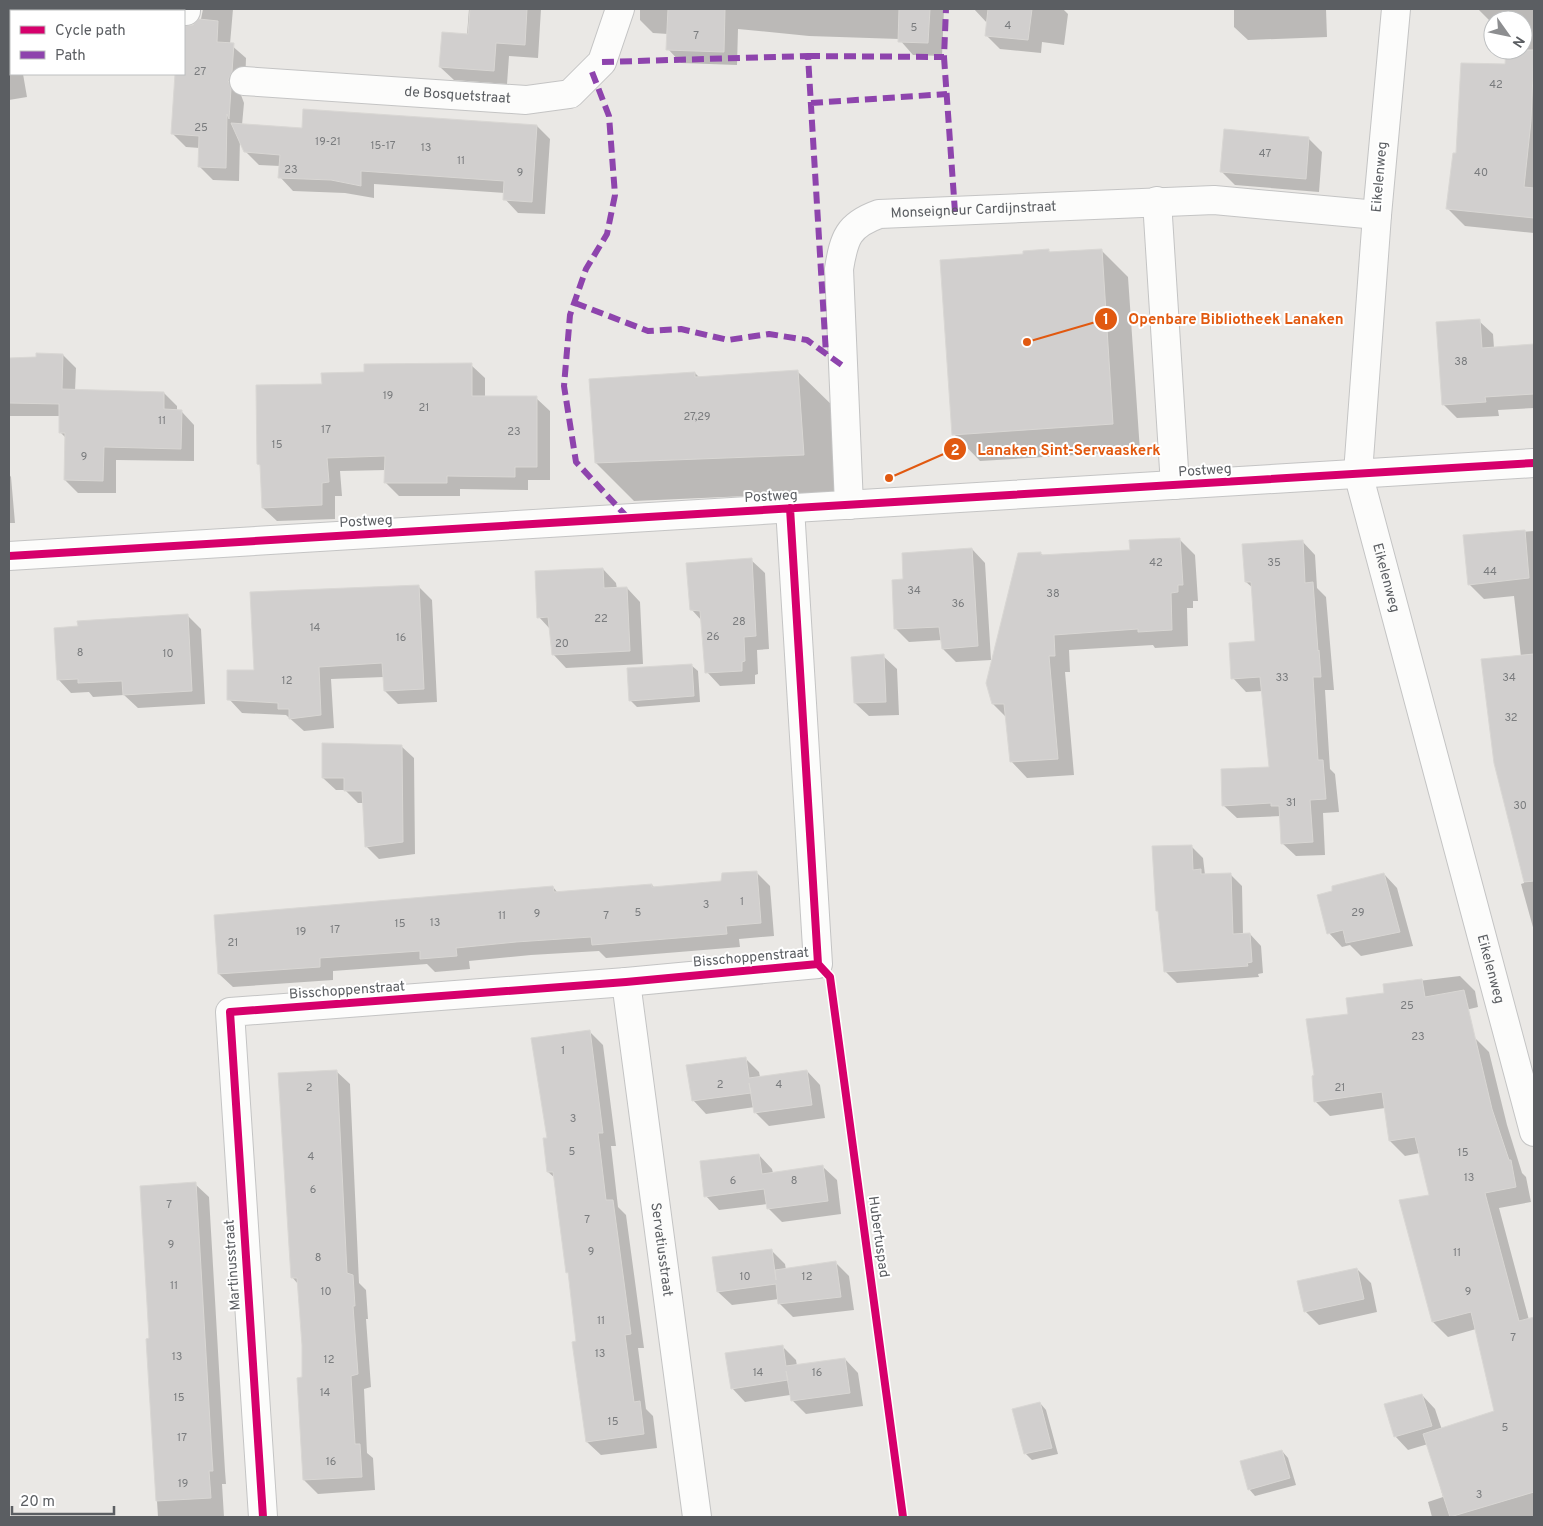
<svg xmlns="http://www.w3.org/2000/svg" width="1543" height="1526" font-family="Overpass,sans-serif">
<style>
.shadow{fill:#0003}
.building{fill:#d1cfce;stroke:#d9d7d4}
.lines{fill:none;stroke-linecap:round;stroke-linejoin:round}
.minor-casing{stroke:#c4c4c4;stroke-width:30}
.minor{stroke:#fcfcfb;stroke-width:28}
.quiet{stroke:#8e44ad;stroke-width:6;stroke-dasharray:12 6;stroke-linecap:butt}
.cycleway-casing{stroke:#fff;stroke-width:11}
.cycleway{stroke:#d6006c;stroke-width:8}
.labels{text-anchor:middle;dominant-baseline:central;stroke-width:4;stroke-linejoin:round;paint-order:stroke}
.number-label{font-size:11px;fill:#7a7c7e}
.street-label{font-size:14px;fill:#5b5e62;stroke:#fff}
.leader{fill:none;stroke:#e15910;stroke-width:2}
.callout-dot{fill:#e15910;stroke:#fff;stroke-width:2}
.mark-label{font-size:15px;text-anchor:middle;font-weight:bold;fill:#fff}
.callout-label{font-size:15px;text-anchor:middle;font-weight:bold;fill:#e15910;stroke:#fff;stroke-width:4;stroke-linejoin:round;paint-order:stroke}
</style>
<rect width="100%" height="100%" fill="#eae8e5"/>
<path class="shadow" d="M203,9H233L230,44L246,58L245,86L241,95L244,103L242,125L303,129L537,126L550,139L545,214L518,213L505,199V193L374,184V198L345,193L293,191L280,177V166L259,165L245,151L240,139L239,181L213,180L199,166L200,148L186,147L173,134L176,74H184V27L195,25L201,19Z
M469,9H541L538,58L509,56L507,84L454,80L440,67L467,35Z
M640,9H944L942,56L913,55L899,39L809,36L738,29L737,65L681,63L668,49V34L653,33L640,20Z
M974,9H1063L1068,14L1064,45L1042,42L1041,53L1000,49L986,35L988,24Z
M1234,9H1326L1327,37L1248,40L1234,27Z
M1478,9H1534V233L1465,226L1448,209L1457,155L1507,65V50H1523V20L1490,21Z
M9,24L11,27V74H23L27,97L9,100Z
M1308,138L1322,152L1319,192L1235,185L1221,171Z
M1048,250L1051,253L1101,250L1128,277L1140,451L980,461L954,434L1024,255Z
M1479,321L1493,334L1494,348L1534,345V408L1498,410L1499,416L1457,418L1443,404Z
M63,355L76,368L75,391L164,393L177,406V411L182,412L194,425V461L116,460V493H78L65,480L66,438L60,432V416H9V359Z
M471,365L485,378V397L536,398L550,411V480H528V490L460,489V496H399L386,483V470L340,471L342,496H335V519L277,521L263,508L323,386L366,373Z
M798,372L836,409L841,492L634,501L596,463L695,373L700,378Z
M9,474L11,477L15,523H9Z
M1534,531V931L1521,884L1524,883V877L1521,657L1514,596L1484,599L1469,584L1465,536Z
M1179,539L1195,555L1198,601H1193V608H1187L1188,646L1155,648L1153,645L1069,650L1070,672H1065L1074,775L1027,778L1011,761L1006,717L993,704L1040,553L1044,556L1132,551Z
M1302,541L1315,555L1317,588L1326,597L1334,690H1325L1330,769L1335,774L1339,812L1323,813L1325,855L1296,856L1282,843L1281,816L1237,818L1223,805L1270,768L1263,691L1246,692L1233,678L1256,642L1253,588L1246,582Z
M972,549L985,563L991,660L956,662L943,649L942,640L909,642L895,628L904,580Z
M751,560L765,573L769,649L757,650L758,674L755,675V684L720,686L707,672L702,621L692,610Z
M603,569L616,583L617,589L627,588L640,602L643,664L566,668L553,654L550,629L539,617Z
M418,586L432,600L437,702L398,704L385,691L384,677L331,679L334,728L304,731L286,715L242,713L229,699L255,671Z
M188,616L201,629L205,704L138,708L124,695L93,697L89,692L71,693L58,679Z
M883,656L897,669L899,715L869,716L855,703Z
M691,665L698,671L700,702L637,707L630,700Z
M401,746L414,758L415,854L379,859L366,846L364,803H358L345,790H336L323,778Z
M1191,846L1203,858L1205,875L1230,874L1242,886L1243,935L1250,934L1261,946L1263,973L1258,974L1259,977L1177,983L1166,972L1159,913L1157,910Z
M756,872L770,886L774,936L739,939L740,947L606,958L599,951L531,955L469,961L470,969L435,972L427,964L333,971V980L233,987L219,974L553,887L558,893L652,885L655,888L723,882Z
M1384,874L1397,888L1413,946L1361,956L1350,945L1342,947L1329,933Z
M1460,976L1475,991L1478,1007L1412,1023L1474,1037L1489,1052L1507,1125L1522,1173L1526,1177L1531,1202L1499,1208L1529,1320L1534,1319V1517H1432L1428,1502L1443,1497L1428,1444L1408,1450L1395,1436L1422,1395L1435,1409L1442,1430L1496,1412L1476,1329L1448,1337L1433,1322L1430,1196L1420,1153L1405,1156L1390,1141L1385,1108L1330,1116L1315,1101L1350,1015L1386,994L1385,985Z
M590,1032L603,1045L616,1146H611L618,1207L626,1215L644,1348H638L646,1409L653,1416L657,1448L601,1455L587,1442L570,1275L567,1272L555,1178L548,1172L549,1139Z
M745,1058L759,1072L760,1077L807,1071L820,1085L825,1118L769,1126L755,1112V1107L706,1114L693,1100Z
M336,1071L350,1084L359,1283L366,1290L368,1319H366L371,1387L364,1389L367,1453L373,1458L375,1490L318,1494L304,1480L303,1345L298,1284L292,1277Z
M759,1155L772,1169L773,1173L823,1167L837,1180L841,1214L782,1222L768,1208L767,1204L719,1210L706,1196Z
M195,1184L209,1197L225,1471L226,1484H222L224,1517H158L147,1340H151Z
M771,1250L785,1264L786,1270L836,1263L849,1276L854,1310L793,1317L779,1303V1299L732,1305L718,1292Z
M1357,1269L1371,1283L1377,1312L1319,1325L1305,1311Z
M783,1347L796,1360L797,1366L845,1359L858,1373L863,1406L806,1414L792,1400L790,1395L745,1402L732,1388Z
M1040,1403L1046,1410L1058,1454L1032,1460L1025,1453Z
M1282,1451L1288,1458L1296,1485L1255,1496L1249,1489Z"/>
<path class="building" d="M470,9H527L525,45L496,43L494,71L439,67L442,32L468,34Z
M668,9H725L724,52L666,50Z
M899,9H930L928,43L898,42Z
M988,9H1032L1028,40L985,36Z
M199,19L218,21L217,42L234,43L232,72L228,80L231,89L229,119L227,114L226,168L198,167L199,136L171,134L175,74H184V26L193,25Z
M1506,50H1534L1531,121L1524,187L1534,188V218L1446,209L1453,153H1456L1461,63L1505,64Z
M303,109L537,125L532,202L503,200L504,181L361,171V186L331,180L278,178L280,155L244,152L231,123L302,128Z
M1224,129L1309,137L1306,179L1220,172Z
M1049,249V252L1102,249L1113,424L952,435L940,260L1023,254V251Z
M1480,319L1482,348L1534,344V394L1485,397L1486,402L1442,405L1436,322Z
M36,353L63,354L62,389L164,392V409L182,410L181,449L104,447L103,481L64,480L65,433H59V404L9,403V358L36,357Z
M472,363V396H537V467H515V477L447,476V483H384L385,456L327,458L329,482L322,483V505L262,508L260,465L257,464L256,385L322,384L321,373L364,372V364Z
M798,370L804,455L595,463L589,379L695,372V377Z
M1525,530L1529,578L1468,585L1463,535Z
M1180,538L1183,585H1178V592L1171,593L1172,630L1138,632V629L1054,635L1055,656H1049L1058,759L1010,762L1004,704H992L986,683L1018,553L1041,552V555L1130,550L1129,540Z
M1303,540L1305,583L1313,582L1318,651L1319,650L1321,677H1313L1318,760H1323L1326,799L1310,800L1313,842L1281,844L1279,806H1271V803L1222,806L1221,769L1269,767L1260,677L1231,679L1229,643L1255,641L1251,582H1245L1242,544Z
M972,548L978,646L942,649L939,627L894,629L892,580L903,579L902,553Z
M752,558L756,636L744,637L745,661L742,662V671L705,673L700,611L690,610L686,563Z
M603,568L604,588L627,587L630,651L552,655L548,617L537,618L535,571Z
M419,585L424,689L384,691L382,663L319,667L321,715L289,719V709H278V703L227,700V670H254L250,592Z
M188,614L192,691L123,695L122,681L78,683V679L57,680L54,628L78,626L77,621Z
M884,654L886,702L854,703L851,657Z
M1534,654V881L1524,882L1494,763L1481,659Z
M692,664L694,696L629,701L627,668Z
M322,743L402,745L403,842L365,847L362,791H344V778H322Z
M1192,845L1193,870L1201,869V874L1231,873L1233,934L1250,933L1252,962L1247,963L1248,966L1164,972L1158,911H1156L1152,846Z
M757,871L761,923L726,926L727,934L592,945L591,937L516,942L456,948L457,956L420,959V951L320,958V967L218,974L214,915L553,886L554,892L652,884V887L721,881L722,873Z
M1384,873L1400,932L1346,943L1343,930L1327,934L1317,895L1332,891V886Z
M1422,979L1425,997L1464,990L1492,1109L1509,1160H1511L1516,1187L1485,1193L1519,1321L1534,1317V1492L1450,1517L1423,1434L1494,1411L1471,1312L1432,1322L1399,1200L1429,1195L1415,1137L1389,1141L1382,1092L1314,1102L1312,1076L1314,1075L1306,1019L1348,1014L1346,998L1384,993L1383,984Z
M590,1030L603,1133H598L606,1200H613L631,1334L625,1335L634,1402L640,1401L644,1434L586,1442L572,1342L576,1341L568,1272L566,1273L553,1172H547L543,1138H547L531,1038Z
M746,1057L749,1078L807,1070L812,1105L754,1113L749,1083L751,1093L692,1101L686,1065Z
M337,1070L347,1273L353,1275L355,1306H353L358,1374L351,1376L355,1444H360L362,1477L303,1480L297,1378L302,1377V1345L297,1278H291L278,1073Z
M759,1154L762,1174L823,1165L828,1201L767,1209L764,1189L704,1197L700,1161Z
M196,1182L212,1457L213,1471H209L211,1498L156,1501L146,1339L149,1338L140,1186Z
M772,1249L776,1280L775,1270L836,1261L841,1297L778,1304L776,1284L717,1292L712,1257Z
M1357,1268L1364,1299L1304,1312L1297,1281Z
M783,1345L786,1366L845,1358L850,1393L791,1401L786,1371L788,1380L731,1389L725,1353Z
M1422,1394L1432,1426L1394,1437L1384,1404Z
M1040,1402L1052,1448L1024,1454L1012,1409Z
M1282,1450L1290,1478L1248,1490L1240,1461Z"/>
<g class="lines">
<defs>
<g id="minor">
<path id="s1" d="M1396,9L1377,215L1358,473L1534,1132"/>
<path d="M186,11V9"/>
<path id="s2" d="M244,81L526,100L570,94L602,62L620,9"/>
<path d="M1157,201L1175,485"/>
<path id="s3" d="M849,505L839,269C844,238 848,225 879,214L1214,200L1377,215"/>
<path d="M9,556L1534,463"/>
<path id="s4" d="M626,982L697,1517"/>
<path d="M263,1517L230,1012L626,982L818,964L790,508"/>
</g>
</defs>
<use href="#minor" class="minor-casing"/>
<use href="#minor" class="minor"/>
<path class="quiet" d="M808,56L944,57L946,9
M944,57L955,212
M602,62L808,56L826,354
M592,72L609,116L615,195L607,234L586,269L570,315L564,386L576,462L628,518
M811,103L947,94
M575,303L648,331L681,329L728,340L769,334L807,340L843,366"/>
<defs>
<path id="cycleway" d="M9,556L1534,463
M818,964L830,977L903,1517
M263,1517L230,1012L626,982L818,964L790,508"/>
</defs>
<use href="#cycleway" class="cycleway-casing"/>
<use href="#cycleway" class="cycleway"/>
</g>
<g class="labels">
<g class="number-label">
<text x="1008" y="26">4</text>
<text x="914" y="28">5</text>
<text x="696" y="36">7</text>
<text x="200" y="72">27</text>
<text x="1496" y="85">42</text>
<text x="201" y="128">25</text>
<text x="328" y="142">19-21</text>
<text x="383" y="146">15-17</text>
<text x="426" y="148">13</text>
<text x="1265" y="154">47</text>
<text x="461" y="161">11</text>
<text x="291" y="170">23</text>
<text x="520" y="173">9</text>
<text x="1481" y="173">40</text>
<text x="1461" y="362">38</text>
<text x="388" y="396">19</text>
<text x="424" y="408">21</text>
<text x="697" y="417">27,29</text>
<text x="162" y="421">11</text>
<text x="326" y="430">17</text>
<text x="514" y="432">23</text>
<text x="277" y="445">15</text>
<text x="84" y="457">9</text>
<text x="1156" y="563">42</text>
<text x="1274" y="563">35</text>
<text x="1490" y="572">44</text>
<text x="914" y="591">34</text>
<text x="1053" y="594">38</text>
<text x="958" y="604">36</text>
<text x="601" y="619">22</text>
<text x="739" y="622">28</text>
<text x="315" y="628">14</text>
<text x="713" y="637">26</text>
<text x="401" y="638">16</text>
<text x="562" y="644">20</text>
<text x="80" y="653">8</text>
<text x="168" y="654">10</text>
<text x="1282" y="678">33</text>
<text x="1509" y="678">34</text>
<text x="287" y="681">12</text>
<text x="1511" y="718">32</text>
<text x="1291" y="803">31</text>
<text x="1520" y="806">30</text>
<text x="742" y="902">1</text>
<text x="706" y="905">3</text>
<text x="638" y="913">5</text>
<text x="1358" y="913">29</text>
<text x="537" y="914">9</text>
<text x="502" y="916">11</text>
<text x="606" y="916">7</text>
<text x="435" y="923">13</text>
<text x="400" y="924">15</text>
<text x="335" y="930">17</text>
<text x="301" y="932">19</text>
<text x="233" y="943">21</text>
<text x="1407" y="1006">25</text>
<text x="1418" y="1037">23</text>
<text x="563" y="1051">1</text>
<text x="720" y="1085">2</text>
<text x="779" y="1085">4</text>
<text x="309" y="1088">2</text>
<text x="1340" y="1088">21</text>
<text x="573" y="1119">3</text>
<text x="572" y="1152">5</text>
<text x="1463" y="1153">15</text>
<text x="311" y="1157">4</text>
<text x="1469" y="1178">13</text>
<text x="733" y="1181">6</text>
<text x="794" y="1181">8</text>
<text x="313" y="1190">6</text>
<text x="169" y="1205">7</text>
<text x="587" y="1220">7</text>
<text x="171" y="1245">9</text>
<text x="591" y="1252">9</text>
<text x="1457" y="1253">11</text>
<text x="318" y="1258">8</text>
<text x="745" y="1277">10</text>
<text x="807" y="1277">12</text>
<text x="174" y="1286">11</text>
<text x="326" y="1292">10</text>
<text x="1468" y="1292">9</text>
<text x="601" y="1321">11</text>
<text x="1513" y="1338">7</text>
<text x="600" y="1354">13</text>
<text x="177" y="1357">13</text>
<text x="329" y="1360">12</text>
<text x="758" y="1373">14</text>
<text x="817" y="1373">16</text>
<text x="325" y="1393">14</text>
<text x="179" y="1398">15</text>
<text x="613" y="1422">15</text>
<text x="1505" y="1428">5</text>
<text x="182" y="1438">17</text>
<text x="331" y="1462">16</text>
<text x="183" y="1484">19</text>
<text x="1479" y="1495">3</text>
</g>
<g class="street-label">
<text stroke="none"><textPath href="#s2" startOffset="214">de Bosquetstraat</textPath></text>
<text transform="translate(1380 177) rotate(-85)">Eikelenweg</text>
<text stroke="none"><textPath href="#s3" startOffset="404">Monseigneur Cardijnstraat</textPath></text>
<text transform="translate(1205 471) rotate(-4)">Postweg</text>
<text transform="translate(771 497) rotate(-3)">Postweg</text>
<text transform="translate(366 522) rotate(-3)">Postweg</text>
<text stroke="none"><textPath href="#s1" startOffset="574">Eikelenweg</textPath></text>
<text transform="translate(751 958) rotate(-5)">Bisschoppenstraat</text>
<text stroke="none"><textPath href="#s1" startOffset="979">Eikelenweg</textPath></text>
<text transform="translate(347 991) rotate(-4)">Bisschoppenstraat</text>
<text transform="translate(878 1237) rotate(82)">Hubertuspad</text>
<text stroke="none"><textPath href="#s4" startOffset="270">Servatiusstraat</textPath></text>
<text transform="translate(233 1265) rotate(-94)">Martinusstraat</text>
</g>
</g>
<path class="leader" d="M1027 342L1106 319M889 478L955 449"/>
<g class="callout-dot">
<circle cx="1027" cy="342" r="5"/>
<circle cx="889" cy="478" r="5"/>
<circle cx="1106" cy="319" r="12"/>
<circle cx="955" cy="449" r="12"/>
</g>
<g class="mark-label">
<text x="1106" y="324">1</text>
<text x="955" y="455">2</text>
</g>
<g class="callout-label">
<text x="1236" y="324">Openbare Bibliotheek Lanaken</text>
<text x="1069" y="455">Lanaken Sint-Servaaskerk</text>
</g>
<rect width="1543" height="1526" fill="none" stroke="#5b5e62" stroke-width="20"/>
<rect x="10" y="10" width="175" height="65" fill="#ffffff" stroke="#bdbfc0"/>
<rect x="20" y="26" width="25" height="8" fill="#d6006c" stroke="#bdbfc0"/>
<text x="55" y="35" font-size="15" fill="#5b5e62">Cycle path</text>
<rect x="20" y="51" width="25" height="8" fill="#8e44ad" stroke="#bdbfc0"/>
<text x="55" y="60" font-size="15" fill="#5b5e62">Path</text>
<g transform="translate(1508 35) rotate(123)"><circle r="24" fill="#ffffff" stroke="#bdbfc0"/>
<path d="M0-4L9 19L0 12L-9 19Z" fill="#8d8e90"/>
<text y="-8" font-size="14" font-weight="bold" text-anchor="middle" fill="#5b5e62">N</text>
</g>
<path d="M12 1506v8h102v-8" fill="none" stroke="#5b5e62" stroke-width="2.5"/>
<text x="20" y="1506" font-size="15" fill="#5b5e62" stroke="#ffffff" stroke-width="4" paint-order="stroke">20 m</text>
</svg>
